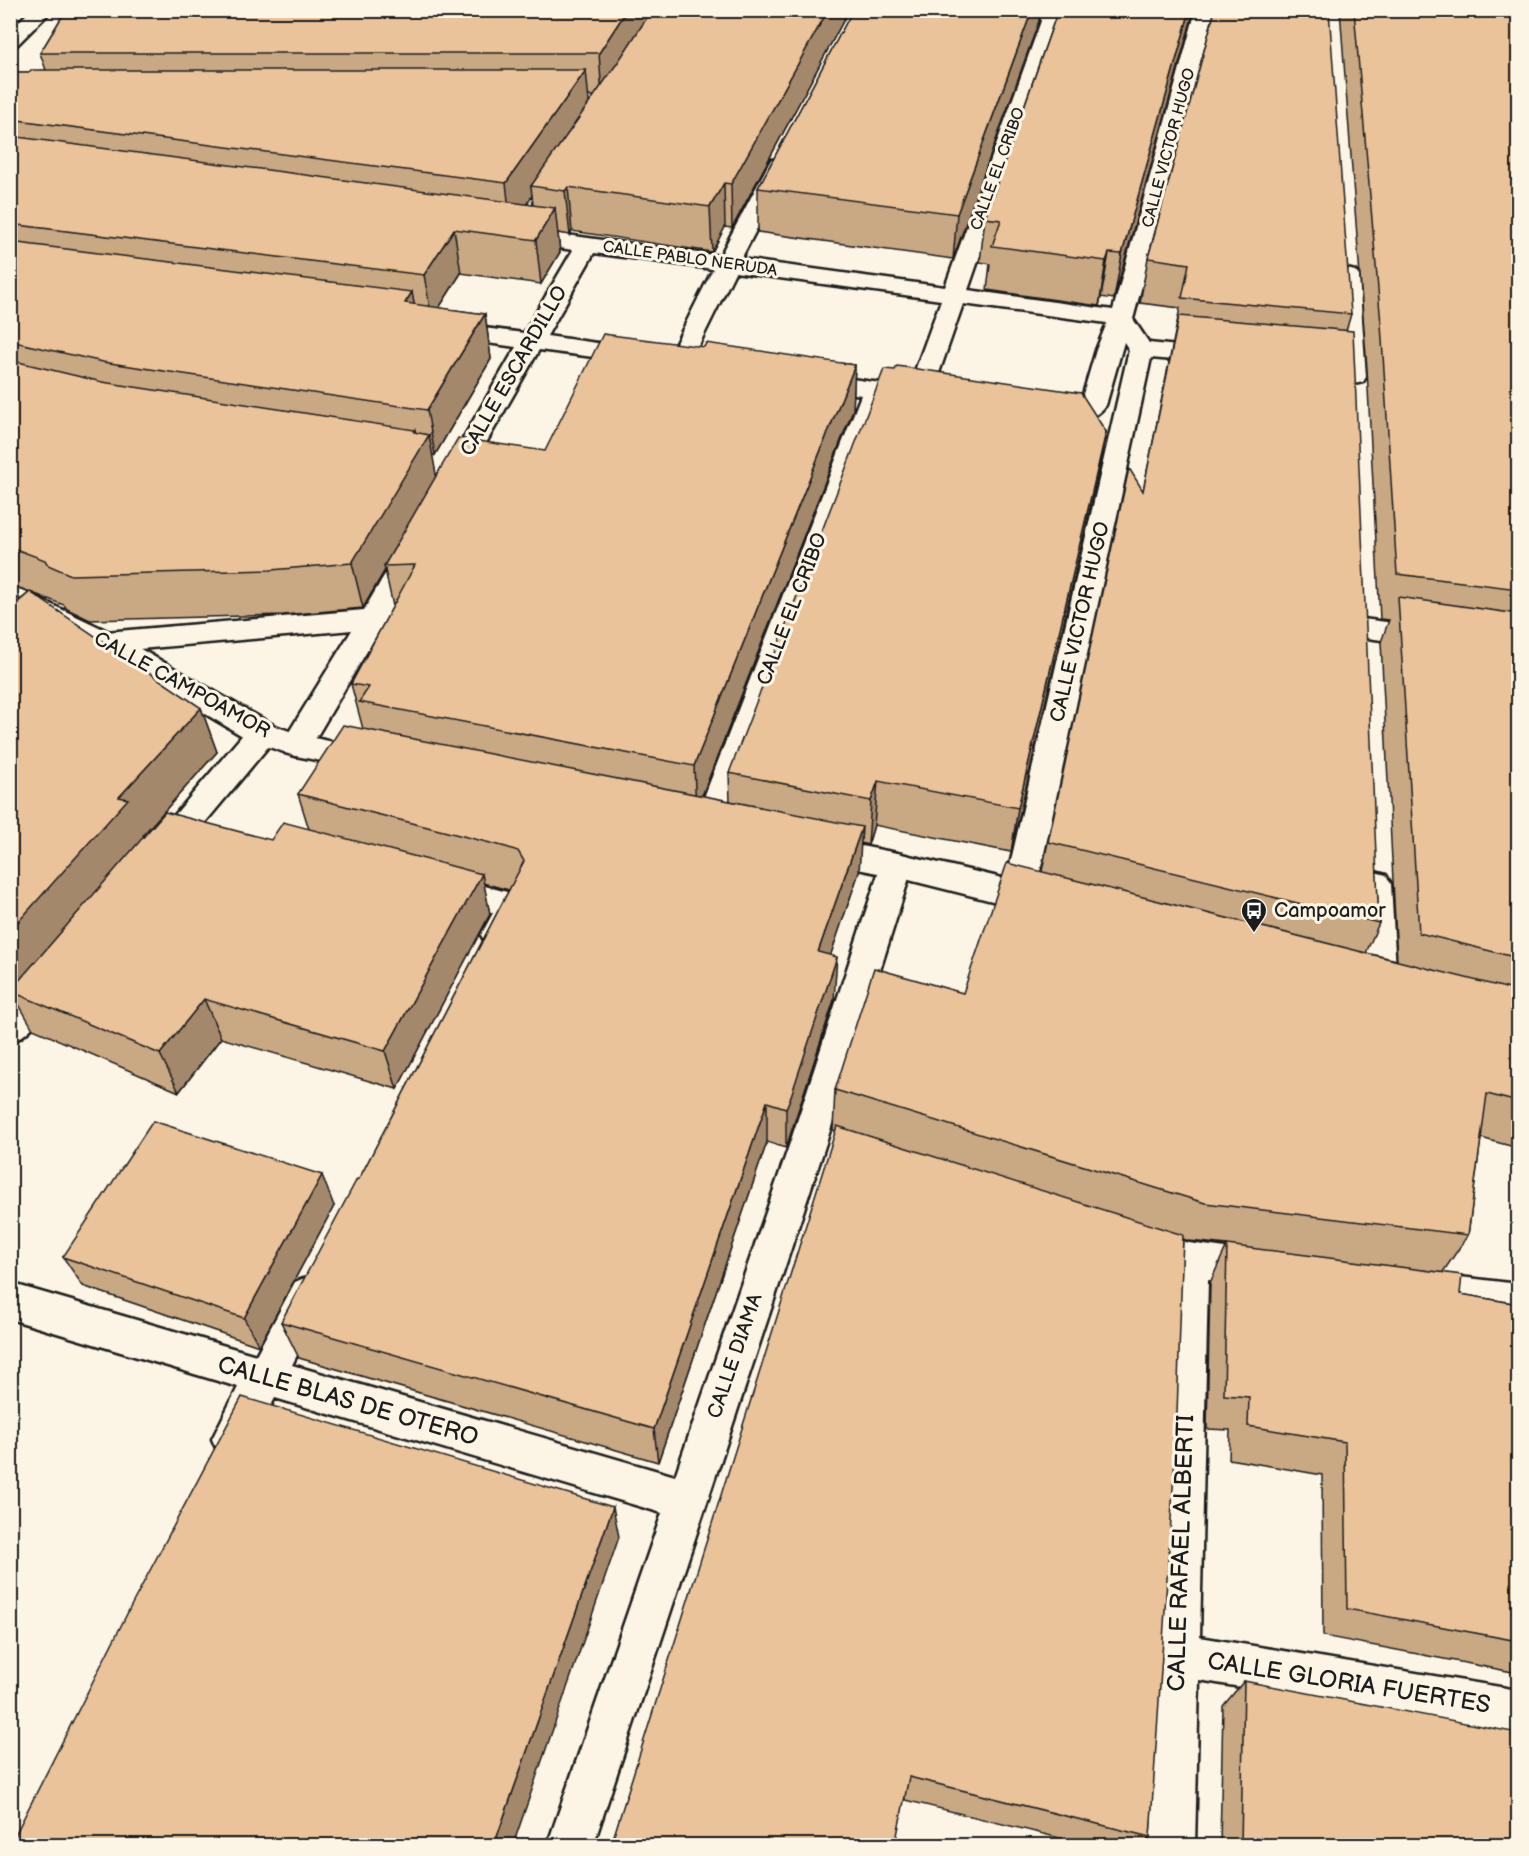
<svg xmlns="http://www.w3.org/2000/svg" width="1529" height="1856" font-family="'Balsamiq Sans',sans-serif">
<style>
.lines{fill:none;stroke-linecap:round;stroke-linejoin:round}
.street-casing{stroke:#1c1c1c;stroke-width:5}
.secondary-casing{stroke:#1c1c1c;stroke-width:5}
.street{fill:#fcf5e5;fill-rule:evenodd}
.secondary{fill:#fcf5e5;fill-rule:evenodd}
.wall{fill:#c9a884;stroke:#1c1c1c;stroke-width:1.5;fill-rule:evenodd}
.shaded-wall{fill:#a4886c;stroke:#1c1c1c;stroke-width:1.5}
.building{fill:#eac39a;stroke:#1c1c1c;stroke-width:1.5}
.labels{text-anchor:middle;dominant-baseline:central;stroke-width:6;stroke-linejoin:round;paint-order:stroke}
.far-street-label{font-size:16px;fill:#1c1c1c;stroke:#fcf5e5}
.street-label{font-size:20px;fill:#1c1c1c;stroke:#fcf5e5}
.poi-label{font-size:20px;fill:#1c1c1c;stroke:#fcf5e5;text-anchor:start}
.near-street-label{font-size:24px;fill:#1c1c1c;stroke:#fcf5e5}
</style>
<rect width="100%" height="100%" fill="#fcf5e5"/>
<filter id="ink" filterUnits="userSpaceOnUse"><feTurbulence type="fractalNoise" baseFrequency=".0167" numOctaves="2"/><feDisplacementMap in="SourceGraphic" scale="12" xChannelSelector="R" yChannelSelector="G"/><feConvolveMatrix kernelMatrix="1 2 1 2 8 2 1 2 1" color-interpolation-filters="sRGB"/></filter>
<g filter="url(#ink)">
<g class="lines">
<defs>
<path id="street" d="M31,10H52L17,45L10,47V30Z
M1041,10H1061V21L968,290L1113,310L1196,10H1216L1133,319L1149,343L1217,350L1226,352L1229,357L1226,362L1217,364L1151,358L1035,895L1030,904L1019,908L1008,904L1003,895L1129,350L1124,342L1106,405C1091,426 1060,425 1038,419L1034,414L1038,409C1054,405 1067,409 1081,401L1096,350L1107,323L963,304L932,393L935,396L931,401L922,404L885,398L724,828L719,836L708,840L697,836L692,828L861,395L800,385L797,380L800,375L809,373L909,387L941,300L735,272L691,361L688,366L679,368L670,366L667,361L713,269L594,253L547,336L640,349L649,351L652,356L649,361L640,363L539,350L465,480L461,486L452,488L443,486L439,480L516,347L444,337L435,335L432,330L435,325L444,323L524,333L573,250L507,240L504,235L507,230L515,228L720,256L768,165L771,160L779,159L787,160L790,165L741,259L945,287L1041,21Z
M412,542L422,545L426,551L307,753L296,756L285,753L281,745L352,630L106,652L96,649L92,642L96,635L106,632L364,610L402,545Z
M1363,619L1518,639V659L1353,636L1349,629L1353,622Z
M262,722L273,725L277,733L273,741L173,861L162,864L151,861L146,852L151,843L251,725Z
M897,853L908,856L913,865L827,1140L593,1846H547L662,1513L275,1398L246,1453L232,1459L218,1453L212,1439L238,1387L10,1319V1283L256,1355L295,1282L309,1276L323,1282L328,1294L292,1365L675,1476L791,1140L881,865L886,856Z
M444,875L525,897L529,906L510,944L498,948L486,944L481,935L493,913L433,897L428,888L433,879Z
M52,966L64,970L69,980C59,999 30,1036 10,1043V1004L40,970Z
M1140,1228L1189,1243L1262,1253L1275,1258L1281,1270L1275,1282L1262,1287L1208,1280L1200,1637L1518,1690V1734L1199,1680L1195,1846H1149L1170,1271L1127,1257L1121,1245L1127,1233Z
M1435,1274L1518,1284V1320L1435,1310L1421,1304L1416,1292L1421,1280Z"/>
<path id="secondary" d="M1347,269L1355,271L1359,276L1366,377L1363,382L1354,384L1345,382L1342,377L1335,276L1339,271Z
M10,585L116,635L273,725L300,735L382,752L386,760L382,768L371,771L296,756L251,741L96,649L10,606Z
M815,837L897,853L1040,887L1052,891L1056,900L1052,909L1040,913L897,877L804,858L799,849L804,840Z
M1375,872L1386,875L1391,884L1397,988L1392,998L1380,1002L1368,998L1363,988L1359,884L1364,875Z"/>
</defs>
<use href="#street" class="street-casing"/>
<use href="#secondary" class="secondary-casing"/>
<use href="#street" class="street"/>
<use href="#secondary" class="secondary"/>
</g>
<path class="wall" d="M66,10H849L732,228L725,227L712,252L572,231L570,235L558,233L560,252L541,284L461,273L439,308L485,314L491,359L435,455H432L436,476L545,451L704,347L855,365L853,410L702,796L730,802L729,773L1106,432L1097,478L1011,852L874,825L868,845L860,843L859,872L830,956L834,1000L789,1139L786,1148L767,1142L658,1462L299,1358L281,1322L359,1179L509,890L483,883L490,914L397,1089L221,1038L179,1092L33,1029L14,996L10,1000V72H29L46,70L40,53ZM588,96H595L589,104ZM532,196L533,205L527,204ZM385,570L393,606L351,684L363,729L298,794L309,829L271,840L144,837L143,835L217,752L201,708L30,592L64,605L67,609L90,620L283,615L363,608ZM14,586L17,587L30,592L20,600Z
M853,10H1040L1039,21L953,259L758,232V188Z
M1058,10H1194L1114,299L1101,297L1099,306L987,290L990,264L980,262L985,218Z
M1215,10L1351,314L1346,331L1379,923L1366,953L1397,960L1381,642L1389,620L1380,619L1367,369L1340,10H1514L1518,32V1148L1481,1138L1468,1235L1443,1272L1460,1294L1518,1304V1673L1323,1636L1322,1475L1229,1459L1230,1430L1207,1429L1210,1283L1227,1245L1189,1241L1183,1239L1150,1837L1143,1845H1088L905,1800L836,1131L833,1130L835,1090L963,993L1042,871L1048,842L1143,491L1180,308L1140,303L1148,258Z
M1515,10H1518V28Z
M334,1206L259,1346L83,1286L63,1257Z
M1244,1681L1518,1845H1220L1223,1706Z"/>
<path class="shaded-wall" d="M627,10H656L602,96L599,53Z
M828,10H849L732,228L731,184Z
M1032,10H1040L1039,21L953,259L957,214Z
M1190,10H1194L1114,299L1122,254Z
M586,70L590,112L531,186L532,196L511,227L506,183Z
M724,183L725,227L712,252L710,207Z
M568,187L572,231L570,235L565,191Z
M555,208L560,252L541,284L536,240Z
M454,229L461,273L432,319L424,275Z
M1109,253L1101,297L1099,306L1106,261Z
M412,292L420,337L405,303Z
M485,314L491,359L435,455L427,410Z
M855,365L853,410L696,811L694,766Z
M415,430L419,450L429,435L437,480L384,566L385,570L363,608L352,563Z
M1106,432L1097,478L1011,852L1018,808Z
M10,578L28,617L10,633Z
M201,708L217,752L143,835L146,843L10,991V931L119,797Z
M878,781L874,825L868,845L871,801Z
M862,827L859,872L817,995L818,952Z
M482,874L490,914L397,1089L385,1051Z
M837,957L834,1000L786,1148V1108Z
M10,991L14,996L10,1000Z
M204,999L221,1038L179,1092L160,1054Z
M767,1102V1142L658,1462L654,1429Z
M322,1175L334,1206L259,1346L244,1318Z
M613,1507L619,1537L513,1845H494Z"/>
<path class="building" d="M66,10H627L599,53H40Z
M652,10H828L731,184L724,183L710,207L568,187L565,191L531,186L618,62Z
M853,10H1032L957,214L758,188Z
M1058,10H1190L1122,254L1109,253L1106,261L992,246L1001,220L985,218Z
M1215,10H1329L1351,314L1182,298L1189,264L1148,258Z
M1354,10H1514L1518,32V589L1397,574L1381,324Z
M31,70H586L506,183L10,119V72H29Z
M10,136L555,208L536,240L454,229L424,275L10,224Z
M10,242L412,292L405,303L485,314L427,410L103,362L10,341Z
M1179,316L1353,331L1379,923L1048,842L1129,468L1143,491Z
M603,334L704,347L706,343L855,365L694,766L359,702L369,687L351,684L415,565L384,566L458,438L545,451Z
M10,360L102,382L415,430L414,432L429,435L352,563L271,570L71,575L48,565L45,560L10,547Z
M897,366L1081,393L1106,432L1018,808L878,781L871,801L729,773L884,369L895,370Z
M30,592L201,708L119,797L128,799L10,931V609Z
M1398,597L1518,614V958L1419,933Z
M343,725L862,827L818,952L837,957L790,1099L786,1108L767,1102L654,1429L281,1322L357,1179H359L524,861L518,851L506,847L298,794Z
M165,812L271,840L283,822L482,874L385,1051L204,999L160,1054L10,991Z
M1007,863L1518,991V1102L1487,1094L1468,1235L1205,1203L835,1090L874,968L963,993Z
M153,1121L322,1175L244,1318L63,1257Z
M837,1126L1183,1235L1176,1443L1150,1837L909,1777L895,1845H611Z
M1227,1245L1462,1275L1460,1294L1518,1304V1641L1347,1609L1345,1442L1248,1426L1249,1397L1224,1395Z
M242,1397L613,1507L494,1845H10L130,1608Z
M1244,1681L1518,1733V1845H1241Z"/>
</g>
<defs>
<symbol id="bus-pin" viewBox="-11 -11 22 30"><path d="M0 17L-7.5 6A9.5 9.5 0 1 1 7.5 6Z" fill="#1c1c1c" stroke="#fcf5e5"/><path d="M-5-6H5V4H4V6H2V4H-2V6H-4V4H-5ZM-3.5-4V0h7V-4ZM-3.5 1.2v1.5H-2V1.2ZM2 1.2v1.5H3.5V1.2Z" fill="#fff"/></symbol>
</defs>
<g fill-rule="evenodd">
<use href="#bus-pin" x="1239" y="896" width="30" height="40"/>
</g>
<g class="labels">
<g class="far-street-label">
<text transform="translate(1169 148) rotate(-75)">CALLE VICTOR HUGO</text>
<text transform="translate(998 169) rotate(-70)">CALLE EL CRIBO</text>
<text transform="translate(690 259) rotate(8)">CALLE PABLO NERUDA</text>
</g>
<g class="street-label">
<text transform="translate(514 371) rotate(-60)">CALLE ESCARDILLO</text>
<text transform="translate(792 609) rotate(-69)">CALLE EL CRIBO</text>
<text transform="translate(1080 622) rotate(-77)">CALLE VICTOR HUGO</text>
<text transform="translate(182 685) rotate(29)">CALLE CAMPOAMOR</text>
<text transform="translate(735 1356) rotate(-71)">CALLE DIAMA</text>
</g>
<g class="poi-label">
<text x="1274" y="911">Campoamor</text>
</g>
<g class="near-street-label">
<text transform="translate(348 1401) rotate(16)">CALLE BLAS DE OTERO</text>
<text transform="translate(1181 1553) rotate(-88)">CALLE RAFAEL ALBERTI</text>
<text transform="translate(1349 1683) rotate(9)">CALLE GLORIA FUERTES</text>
</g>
</g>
<rect width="1529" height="1856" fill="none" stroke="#fcf5e5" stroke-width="36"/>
<rect x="18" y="18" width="1493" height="1820" fill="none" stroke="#1c1c1c" stroke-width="2" filter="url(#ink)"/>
</svg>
